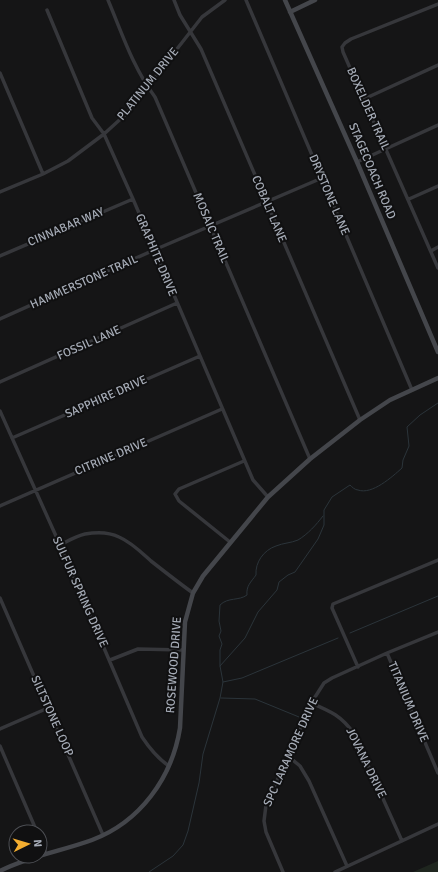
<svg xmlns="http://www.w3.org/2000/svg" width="438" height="872" font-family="Signika,sans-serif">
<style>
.green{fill:#1f261f}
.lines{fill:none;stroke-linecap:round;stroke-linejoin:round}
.stream{stroke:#2b343a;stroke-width:1}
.street{stroke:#36373b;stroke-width:3.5}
.secondary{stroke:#44464b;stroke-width:4.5}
.labels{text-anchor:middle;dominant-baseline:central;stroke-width:4;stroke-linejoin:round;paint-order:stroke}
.street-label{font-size:12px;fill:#a6acb7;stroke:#101011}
</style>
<rect width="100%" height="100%" fill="#151516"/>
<path class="green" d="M438,861V872H413Z"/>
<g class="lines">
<path class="stream" d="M350,633L438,596
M220,666V650L222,644L219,636L221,631L219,621L220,605C228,597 239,601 247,595C246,586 251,582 256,575C255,562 264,550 276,546C283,543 291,543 298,540C308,534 316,525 323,516
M223,682L242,678L338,638
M221,698L255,699L299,717
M149,872L173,856L183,845L188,831L199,783L203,754L220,698L223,682L220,666L245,638L258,612L277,590L279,582L288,575L295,572L318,539L324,525V510L332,497L350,485C352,487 355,490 358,490C372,495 392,477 402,468L403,460L409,446L407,427L420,415L438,403"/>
<path class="street" d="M108,0C122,33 133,68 155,97L310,459
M174,0L180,15L201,49L360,420
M246,0L412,390
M438,4L351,39L345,43L342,47L343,52L438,268
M47,10L92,118L104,134L133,199L253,480L268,497
M0,73L43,174
M364,99L438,65
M357,162L438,125
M0,192L43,174L68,161L104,134L126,114L202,17L225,0
M409,199L438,186
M431,251L438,247
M0,256L133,199
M0,319L154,250L322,178
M0,382L177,303
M0,411L60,545L142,737C150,749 157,758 169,766
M12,438L200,356
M0,506L222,409
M230,542L179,501L175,494L179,489L244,461
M60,545C68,541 76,536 85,534C96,532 109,532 119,537C131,542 141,552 151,561C165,572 179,583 193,593
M0,598L103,835
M387,653L438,773
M110,660L138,649L183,650
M358,667L332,608L333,604L438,560
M311,703C330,711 342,716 354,734L402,841
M0,729L48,708
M0,746L37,832
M288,756L300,766L309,781L347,866
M40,839L46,854
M283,872L266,832L264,821L266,805L301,727L308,708L324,683L332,678L387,653L438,632
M335,872L438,824"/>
<path class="secondary" d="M285,0L357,162L438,352
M290,12L315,0
M0,871C29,856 62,851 92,840C140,822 172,778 180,728L185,622L193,593L203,576L268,497L310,459L360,420L390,400L438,378"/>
</g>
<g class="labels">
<g class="street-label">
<text transform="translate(148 84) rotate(-51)">PLATINUM DRIVE</text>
<text transform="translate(368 109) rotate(66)">BOXELDER TRAIL</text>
<text transform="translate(372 171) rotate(67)">STAGECOACH ROAD</text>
<text transform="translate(329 195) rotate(67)">DRYSTONE LANE</text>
<text transform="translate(269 209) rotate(67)">COBALT LANE</text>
<text transform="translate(66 227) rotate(-23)">CINNABAR WAY</text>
<text transform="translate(211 228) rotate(67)">MOSAIC TRAIL</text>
<text transform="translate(156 255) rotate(67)">GRAPHITE DRIVE</text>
<text transform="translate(84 282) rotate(-24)">HAMMERSTONE TRAIL</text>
<text transform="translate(89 343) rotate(-24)">FOSSIL LANE</text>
<text transform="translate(106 397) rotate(-24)">SAPPHIRE DRIVE</text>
<text transform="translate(111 457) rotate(-23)">CITRINE DRIVE</text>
<text transform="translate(80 592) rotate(66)">SULFUR SPRING DRIVE</text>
<text transform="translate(174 665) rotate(-86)">ROSEWOOD DRIVE</text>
<text transform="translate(408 702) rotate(67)">TITANIUM DRIVE</text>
<text transform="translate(52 716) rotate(66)">SILTSTONE LOOP</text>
<text transform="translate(291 752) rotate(-66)">SPC LARAMORE DRIVE</text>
<text transform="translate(366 763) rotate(64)">JOVANA DRIVE</text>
</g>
</g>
<g transform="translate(28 844) rotate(85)"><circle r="19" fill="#101011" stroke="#4c4e53"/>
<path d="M0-3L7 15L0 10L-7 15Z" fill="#f3ad30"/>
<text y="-6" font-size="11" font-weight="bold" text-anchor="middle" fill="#a6acb7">N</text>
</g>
</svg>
